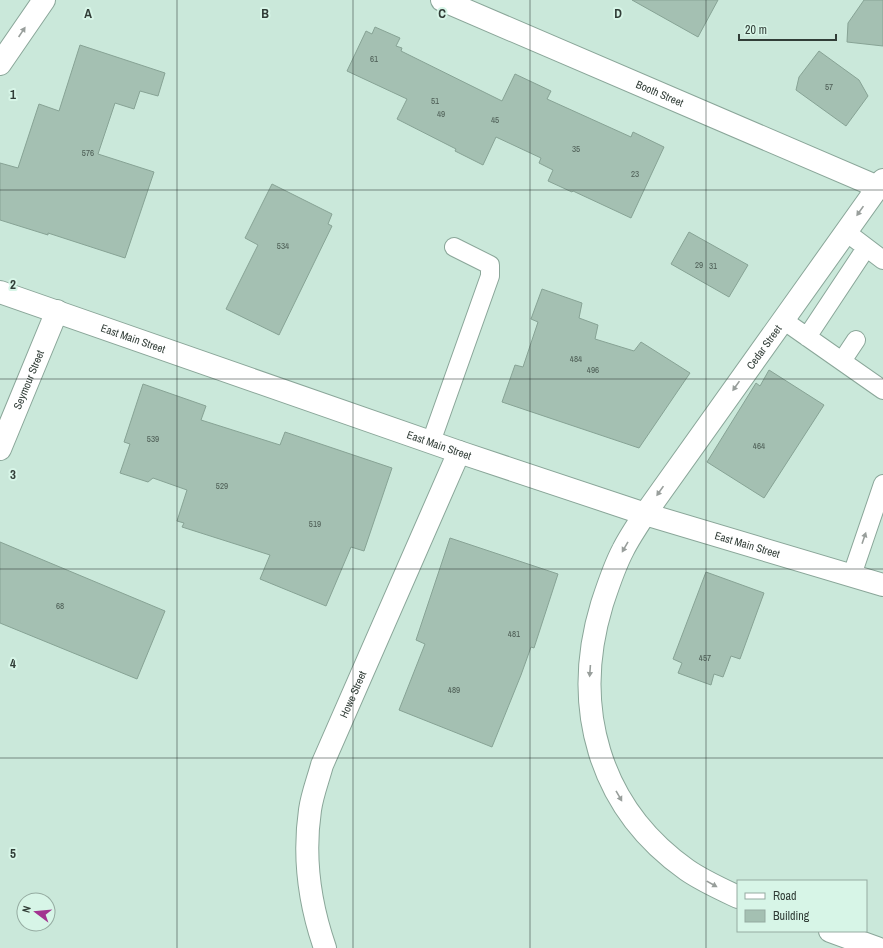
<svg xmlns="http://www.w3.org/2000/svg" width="883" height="948" font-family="'Archivo Narrow',sans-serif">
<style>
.building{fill:#a4c0b2;stroke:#87a395}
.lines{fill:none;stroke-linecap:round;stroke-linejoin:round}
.service-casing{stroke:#8aa699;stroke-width:20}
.minor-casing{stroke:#8aa699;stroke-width:24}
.secondary-casing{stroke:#8aa699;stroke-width:24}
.motorway-casing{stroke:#8aa699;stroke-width:24}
.service{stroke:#fff;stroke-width:18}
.minor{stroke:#fff;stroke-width:22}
.secondary{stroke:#fff;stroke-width:22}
.motorway{stroke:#fff;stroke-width:22}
.oneway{fill:#989e9b}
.grid{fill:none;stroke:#313d37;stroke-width:1;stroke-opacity:0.55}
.labels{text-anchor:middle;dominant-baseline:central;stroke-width:4;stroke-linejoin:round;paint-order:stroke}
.number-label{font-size:9px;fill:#4e5e56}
.street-label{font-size:11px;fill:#313d37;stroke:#d7f5e7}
.grid-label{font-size:13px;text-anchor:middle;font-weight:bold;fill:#313d37;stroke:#d7f5e7;stroke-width:4;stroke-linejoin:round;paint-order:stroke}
</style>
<rect width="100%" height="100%" fill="#cae8da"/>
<path class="building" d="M632,0H718L698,37Z
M864,0H883V46L847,42L848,23Z
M375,27L400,38L396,46L402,48L401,51L502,101L515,74L551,91L547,99L631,137L633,132L664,147L631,218L573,191L572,192L548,181L553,170L539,163L541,158L496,137L483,165L455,151L456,149L397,119L407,99L347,71L366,31L372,34Z
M80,45L165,73L158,96L140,91L134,109L115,103L98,154L154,172L125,258L48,233V235L0,220V163L18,168L39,104L59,111Z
M819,51L859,80L868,96L846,126L796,90L799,77Z
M272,184L332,214L328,224L332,226L279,335L226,309L258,245L245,238Z
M689,232L748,265L729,297L671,264Z
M542,289L582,303L579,318L598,325L595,339L634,351L641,342L690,373L639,448L502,402L515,365L523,367L538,322L531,319Z
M769,370L824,405L764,498L707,462L756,383L760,386Z
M143,384L206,406L201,420L280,445L285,432L392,468L364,551L351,547L326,606L260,579L270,555L182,527L184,523L177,521L187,490L153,478L148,482L120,473L130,444L124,442Z
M450,538L558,574L534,648L531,647L521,675L492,747L399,710L425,644L416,640Z
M0,542L165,611L137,679L0,623Z
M706,572L764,593L740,659L731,656L723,677L714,674L711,685L678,673L682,663L673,659Z"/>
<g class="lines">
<defs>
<path id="service" d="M846,232L883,260
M783,320L883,390
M807,337L866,248
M842,361L856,340
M431,442L490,276V265L454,247
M852,575L883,484"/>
<g id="minor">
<path id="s1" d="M442,0L878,187"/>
<path d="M0,64L44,0"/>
<path id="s2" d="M0,449L57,311"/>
<path id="s3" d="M645,514L883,180"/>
<path id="s4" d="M325,948C309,902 303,858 310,810C312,795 318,780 322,765L459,452"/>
</g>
<g id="secondary">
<path id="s5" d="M0,292L459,452L645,514L883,585"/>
</g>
<path id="motorway" d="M645,514C637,526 629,538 623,550C614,567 608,586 602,604C571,706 598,807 687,870C703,881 721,889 738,897
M830,931L877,948"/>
</defs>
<use href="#service" class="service-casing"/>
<use href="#minor" class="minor-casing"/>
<use href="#secondary" class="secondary-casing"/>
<use href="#motorway" class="motorway-casing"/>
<use href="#service" class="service"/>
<use href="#minor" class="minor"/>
<use href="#secondary" class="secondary"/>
<use href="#motorway" class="motorway"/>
</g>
<defs><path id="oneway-solid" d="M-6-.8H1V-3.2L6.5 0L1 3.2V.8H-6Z"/></defs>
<g class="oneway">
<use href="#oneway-solid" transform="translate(22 32) rotate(-56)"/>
<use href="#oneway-solid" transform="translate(860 211) rotate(125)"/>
<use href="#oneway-solid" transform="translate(736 386) rotate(125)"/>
<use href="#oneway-solid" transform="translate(660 491) rotate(125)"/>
<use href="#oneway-solid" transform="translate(864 538) rotate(-71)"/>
<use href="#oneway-solid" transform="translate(625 547) rotate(120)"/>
<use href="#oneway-solid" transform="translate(590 671) rotate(94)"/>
<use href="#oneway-solid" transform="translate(619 796) rotate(60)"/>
<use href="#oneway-solid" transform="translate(712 884) rotate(29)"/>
</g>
<path class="grid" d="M177,0V948M353,0V948M530,0V948M706,0V948M0,190H883M0,379H883M0,569H883M0,758H883"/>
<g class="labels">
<g class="number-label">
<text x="374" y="59">61</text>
<text x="829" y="87">57</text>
<text x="435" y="101">51</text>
<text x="441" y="114">49</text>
<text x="495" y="120">45</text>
<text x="576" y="149">35</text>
<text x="88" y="153">576</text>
<text x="635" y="174">23</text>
<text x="283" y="246">534</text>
<text x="699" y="265">29</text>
<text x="713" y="266">31</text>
<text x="576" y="359">484</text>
<text x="593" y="370">496</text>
<text x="153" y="439">539</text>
<text x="759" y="446">464</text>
<text x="222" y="486">529</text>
<text x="315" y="524">519</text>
<text x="60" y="606">68</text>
<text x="514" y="634">481</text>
<text x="705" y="658">457</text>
<text x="454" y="690">489</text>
</g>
<g class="street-label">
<text stroke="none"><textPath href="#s1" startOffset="237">Booth Street</textPath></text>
<text stroke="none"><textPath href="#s5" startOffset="141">East Main Street</textPath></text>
<text stroke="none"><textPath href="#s3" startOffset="205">Cedar Street</textPath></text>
<text stroke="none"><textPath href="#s2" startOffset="75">Seymour Street</textPath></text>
<text stroke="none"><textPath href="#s5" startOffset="465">East Main Street</textPath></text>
<text stroke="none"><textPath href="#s5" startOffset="789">East Main Street</textPath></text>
<text stroke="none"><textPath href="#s4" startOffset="264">Howe Street</textPath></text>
</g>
</g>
<g class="grid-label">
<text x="88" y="18">A</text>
<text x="265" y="18">B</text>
<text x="442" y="18">C</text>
<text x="618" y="18">D</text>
<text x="13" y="99">1</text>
<text x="13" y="289">2</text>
<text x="13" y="479">3</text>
<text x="13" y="668">4</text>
<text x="13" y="858">5</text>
</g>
<rect x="737" y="880" width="130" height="52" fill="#d7f5e7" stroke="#95aba1"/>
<rect x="745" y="893" width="20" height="6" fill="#ffffff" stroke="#95aba1"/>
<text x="773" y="900" font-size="12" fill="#313d37">Road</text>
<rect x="745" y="910" width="20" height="12" fill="#a4c0b2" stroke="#95aba1"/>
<text x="773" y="920" font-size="12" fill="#313d37">Building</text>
<g transform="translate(36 912) rotate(286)"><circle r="19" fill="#d7f5e7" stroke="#95aba1"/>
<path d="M0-3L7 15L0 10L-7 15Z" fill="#a23390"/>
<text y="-6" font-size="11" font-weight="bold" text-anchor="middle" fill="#313d37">N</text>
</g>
<path d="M739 34v6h97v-6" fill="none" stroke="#313d37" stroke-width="2"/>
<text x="745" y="34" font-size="12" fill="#313d37" stroke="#d7f5e7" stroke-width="3" paint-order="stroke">20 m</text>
</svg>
